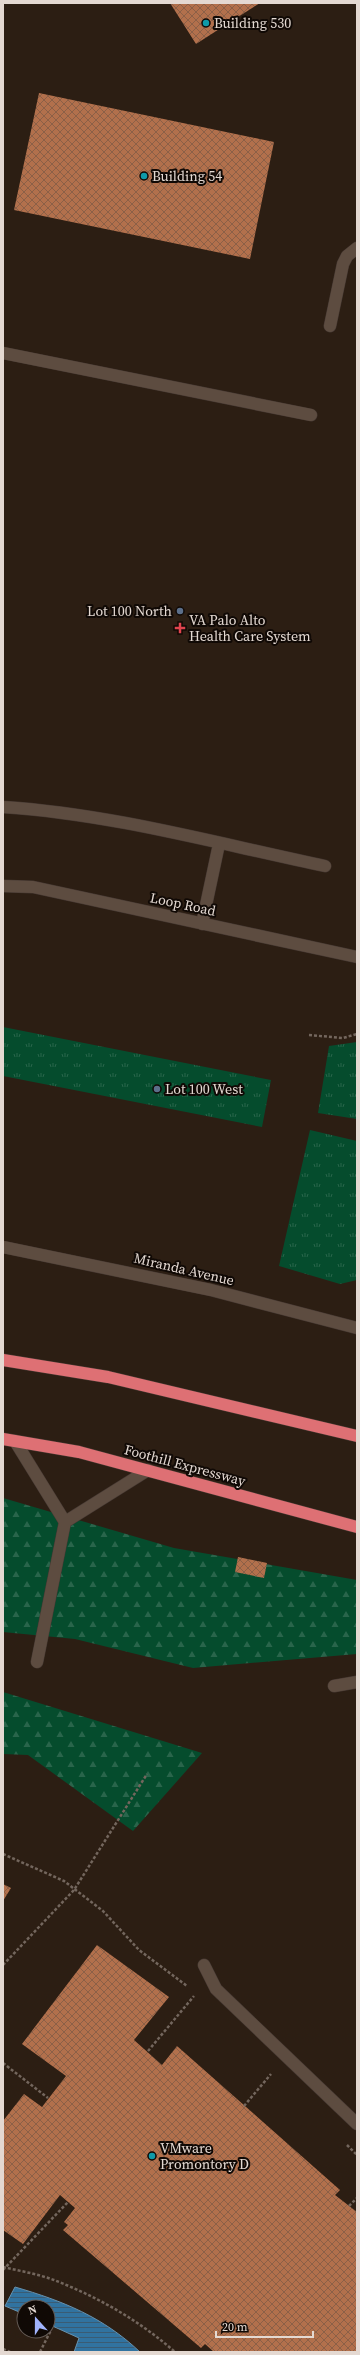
<svg xmlns="http://www.w3.org/2000/svg" width="360" height="2355" font-family="'Source Serif 4',serif">
<style>
.grass{fill:url(#grass-tufts)}
.forest{fill:url(#forest-firs)}
.water{fill:url(#water-rules);stroke:#6792af}
.building{fill:url(#building-cross-hatch)}
.lines{fill:none;stroke-linecap:round;stroke-linejoin:round}
.minor-casing{stroke:#463933;stroke-width:13}
.highway-casing{stroke:#463933;stroke-width:13}
.path{stroke:#73665d;stroke-width:2.5;stroke-dasharray:3 2;stroke-linecap:butt}
.minor{stroke:#5d4c40;stroke-width:12}
.highway{stroke:#de7074;stroke-width:12}
.culture-dot{fill:#0f9aa8;stroke:#100905;stroke-width:1.5}
.service-dot{fill:#5c6f8a;stroke:#100905;stroke-width:1.5}
.health-dot{fill:#e0444e;stroke:#100905;stroke-width:1.5}
.labels{text-anchor:middle;dominant-baseline:central;stroke-width:4;stroke-linejoin:round;paint-order:stroke}
.poi-label{font-size:14px;fill:#e4d9d2;stroke:#100905;text-anchor:start}
.street-label{font-size:14px;fill:#e4d9d2;stroke:#100905}
</style>
<defs>
<pattern id="grass-tufts" width="24" height="20" patternUnits="userSpaceOnUse"><rect width="24" height="20" fill="#054c2d"/><path d="M3 7l-1-3M5 7V3M7 7l1-3M15 17l-1-3M17 17v-4M19 17l1-3" fill="none" stroke="#29654b"/></pattern>
<pattern id="forest-firs" width="22" height="20" patternUnits="userSpaceOnUse"><rect width="22" height="20" fill="#054c2d"/><path d="M5 1l3.5 6h-7zM16 11l3.5 6h-7z" fill="#29654b"/></pattern>
<pattern id="water-rules" width="6" height="5" patternUnits="userSpaceOnUse"><rect width="6" height="5" fill="#3173a0"/><path d="M0 2.5h6" fill="none" stroke="#3a5c74"/></pattern>
<pattern id="building-cross-hatch" width="8" height="8" patternUnits="userSpaceOnUse"><rect width="8" height="8" fill="#b2704c"/><path d="M0 0l8 8M0 8l8-8" fill="none" stroke="#8c6047"/></pattern>
</defs>
<rect width="100%" height="100%" fill="#2c1e13"/>
<path class="grass" d="M3,1027L271,1080L262,1127L3,1076Z
M357,1042V1119L318,1113L329,1046Z
M310,1130L357,1141V1280L340,1284L279,1266Z"/>
<path class="forest" d="M3,1498L174,1548L357,1580V1654L193,1668L75,1639L3,1632Z
M3,1692L202,1753L133,1831L28,1755L3,1754Z"/>
<path class="water" d="M15,2287C63,2301 103,2317 140,2352H74L79,2338L48,2324V2307H24V2314L5,2306Z"/>
<path class="building" d="M170,3H260L196,44Z
M39,93L274,142L250,259L14,210Z
M238,1557L267,1563L264,1578L235,1572Z
M3,1884L11,1888L3,1901Z
M97,1945L169,1997L134,2040L162,2065L177,2046L340,2190L335,2195L357,2212V2352H214L205,2344L201,2348L63,2230L68,2225L64,2222L75,2208L60,2195L23,2244L3,2230V2121L24,2094L42,2107L66,2076L22,2044Z"/>
<g class="lines">
<defs>
<path id="minor" d="M330,326L343,264L347,256L357,248
M3,353L311,415
M3,807C112,814 219,844 325,866
M3,886L33,887L357,957
M202,924L219,844
M3,1247L211,1290L357,1328
M15,1441L65,1522
M37,1662L65,1522L148,1470
M334,1686L357,1682
M204,1965L216,1989L357,2124"/>
<path id="highway" d="M3,1360L108,1377L357,1436
M3,1439L79,1452L357,1527"/>
</defs>
<use href="#minor" class="minor-casing"/>
<use href="#highway" class="highway-casing"/>
<path class="path" d="M309,1035L343,1038L357,1034
M3,1854L64,1881L103,1911L139,1950L187,1986
M3,1965L74,1890L147,1774
M148,2051L194,1996
M3,2063L48,2098
M244,2106L271,2074
M347,2145L357,2155
M349,2206L357,2198
M3,2267C20,2271 38,2274 54,2280C98,2297 140,2321 175,2352
M3,2270L68,2202
M3,2349L10,2352
M40,2352L51,2330"/>
<use href="#minor" class="minor"/>
<use href="#highway" class="highway"/>
</g>
<g class="culture-dot">
<circle cx="206" cy="23" r="4"/>
<circle cx="144" cy="176" r="4"/>
<circle cx="152" cy="2156" r="4"/>
</g>
<g class="service-dot">
<circle cx="180" cy="611" r="4"/>
<circle cx="157" cy="1089" r="4"/>
</g>
<path class="health-dot" d="M178 622h4v4h4v4h-4v4h-4v-4h-4v-4h4z"/>
<g class="labels">
<g class="poi-label">
<text x="214" y="23">Building 530</text>
<text x="152" y="176">Building 54</text>
<text x="172" y="611" text-anchor="end">Lot 100 North</text>
<text x="189" y="620">VA Palo Alto<tspan x="189" dy="16">Health Care System</tspan></text>
<text x="165" y="1089">Lot 100 West</text>
<text x="160" y="2148">VMware<tspan x="160" dy="16">Promontory D</tspan></text>
</g>
<g class="street-label">
<text transform="translate(183 904) rotate(12)">Loop Road</text>
<text transform="translate(184 1269) rotate(13)">Miranda Avenue</text>
<text transform="translate(185 1465) rotate(15)">Foothill Expressway</text>
</g>
</g>
<rect width="360" height="2355" fill="none" stroke="#e4d9d2" stroke-width="8"/>
<g transform="translate(36 2319) rotate(339)"><circle r="19" fill="#100905" stroke="#655c57"/>
<path d="M0-3L7 15L0 10L-7 15Z" fill="#a0b3fd"/>
<text y="-6" font-size="11" font-weight="bold" text-anchor="middle" fill="#e4d9d2">N</text>
</g>
<path d="M216 2331v6h97v-6" fill="none" stroke="#e4d9d2" stroke-width="2"/>
<text x="222" y="2331" font-size="12" fill="#e4d9d2" stroke="#100905" stroke-width="3" paint-order="stroke">20 m</text>
</svg>
